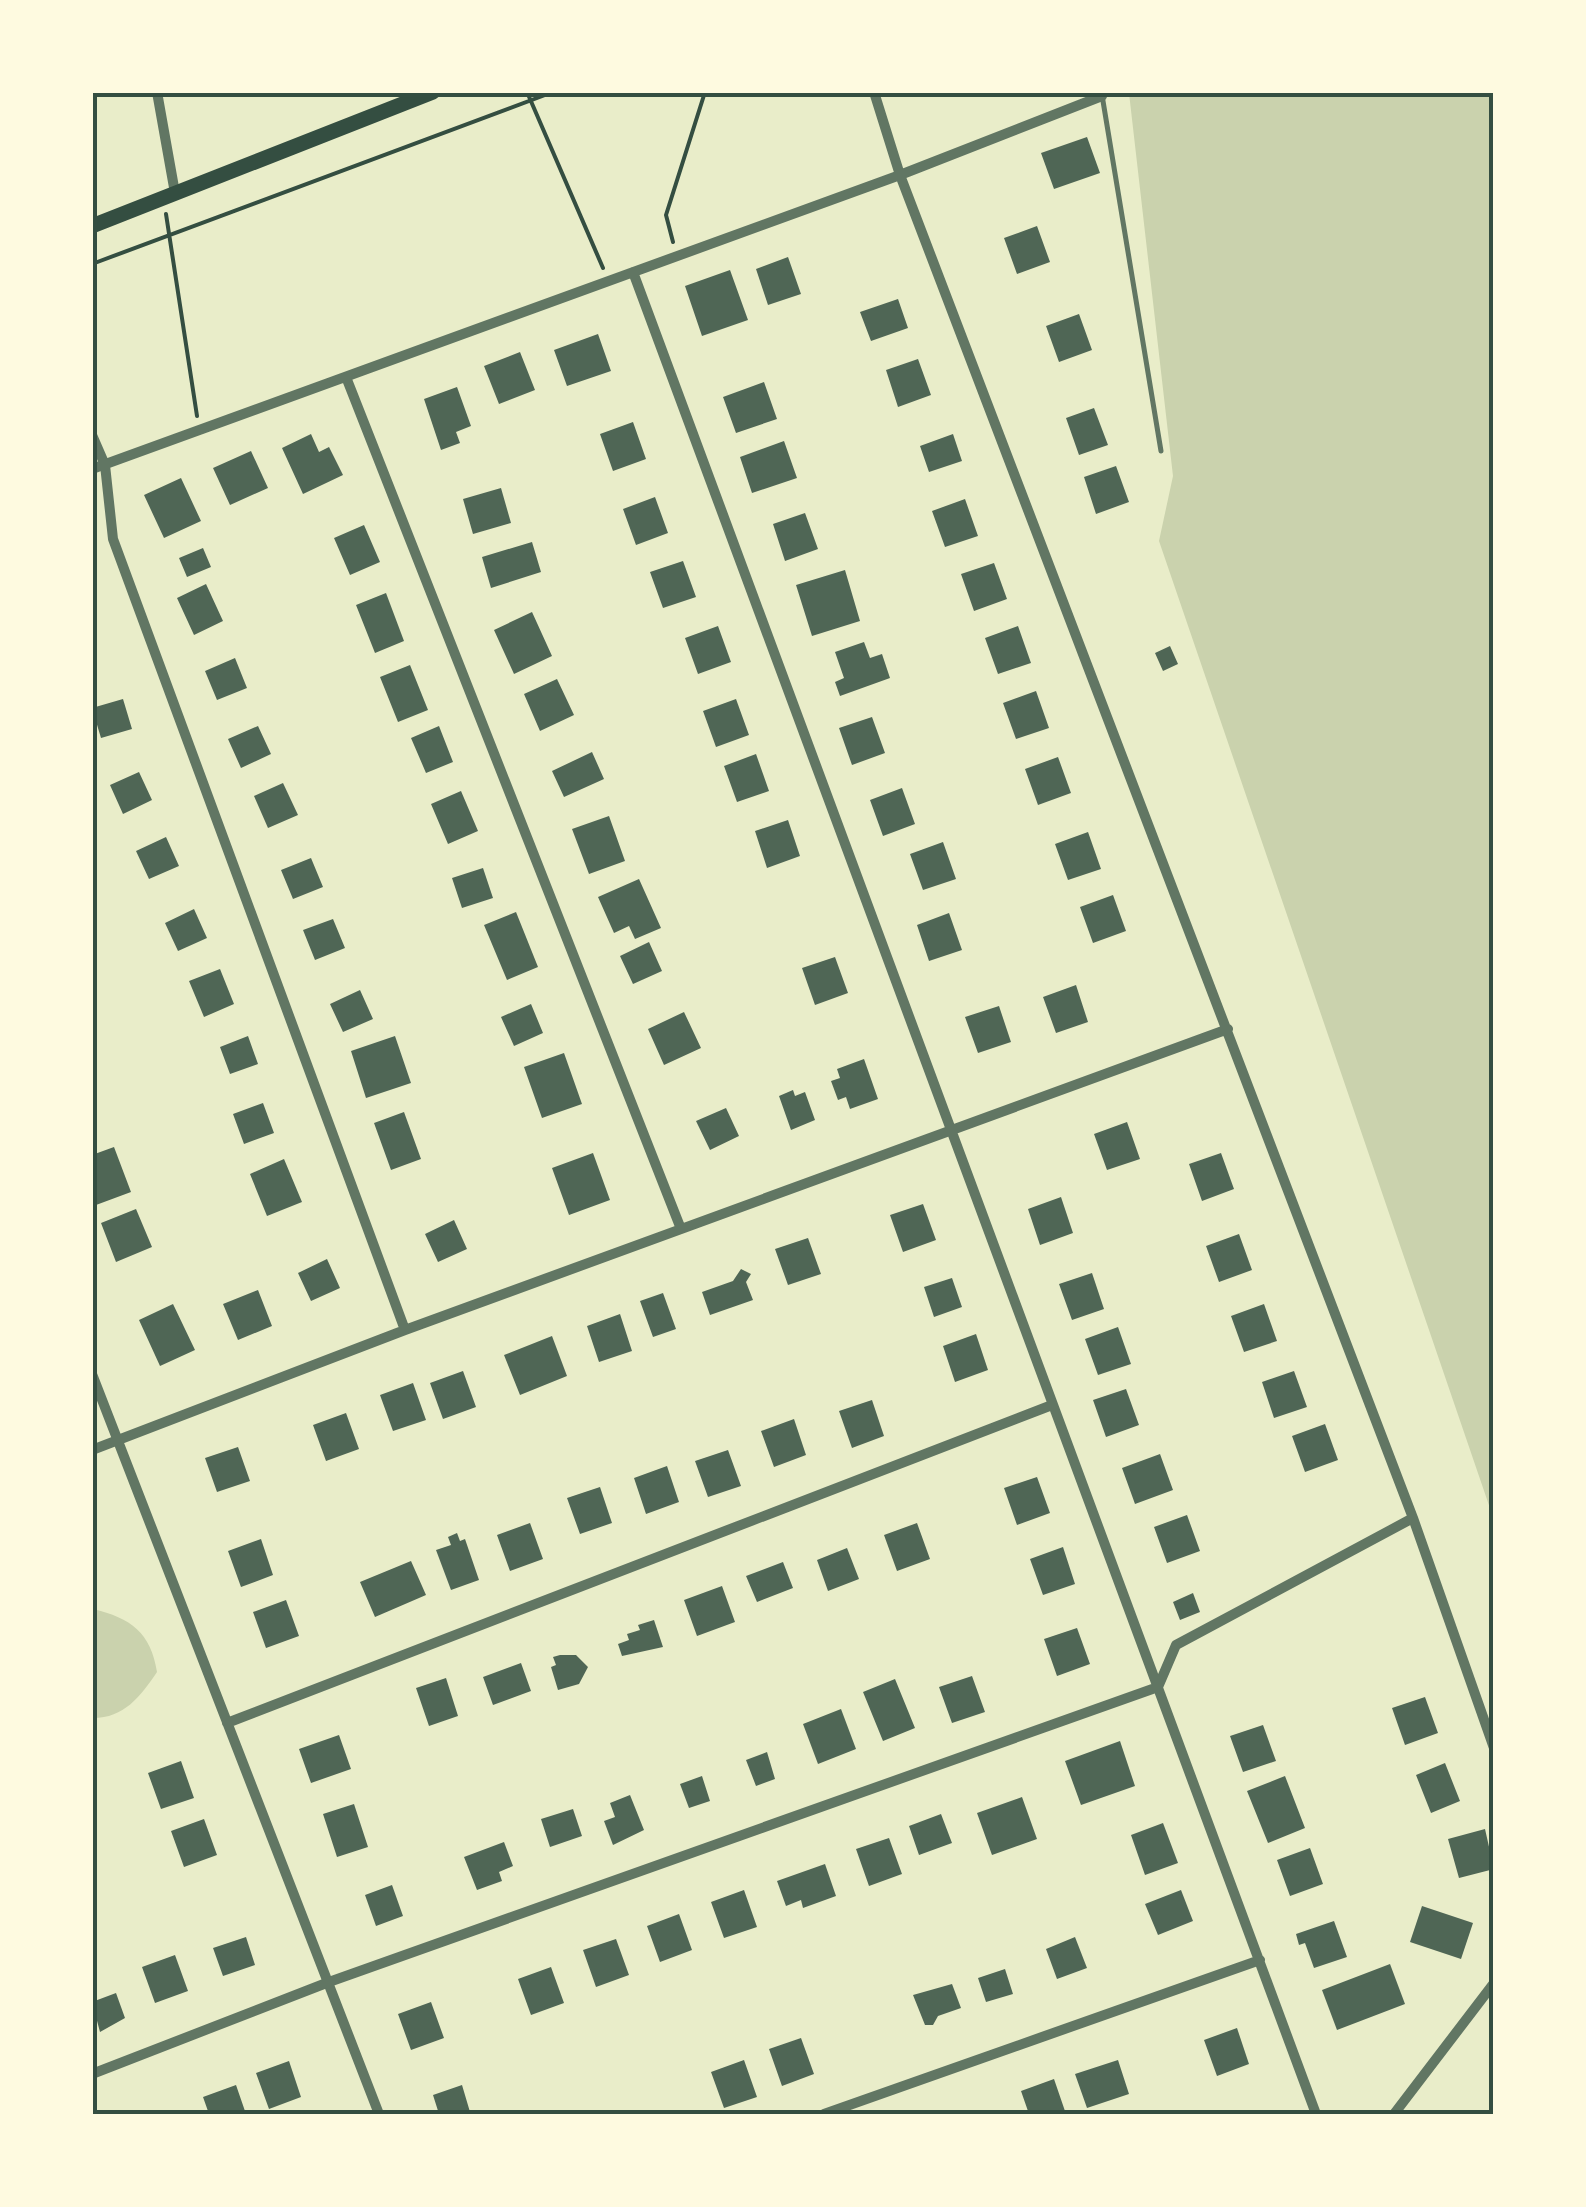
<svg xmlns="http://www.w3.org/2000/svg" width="1586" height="2207" font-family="'DejaVu Sans',sans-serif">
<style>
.green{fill:#cad2ad}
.building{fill:#4f6655}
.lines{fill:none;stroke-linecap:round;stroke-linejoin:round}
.path{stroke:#344e41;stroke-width:4}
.service{stroke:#617663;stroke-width:5}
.minor{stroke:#617663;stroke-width:10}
.secondary{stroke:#344e41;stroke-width:15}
.neatline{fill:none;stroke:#344e41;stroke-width:4}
</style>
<rect width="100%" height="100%" fill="#e9edc9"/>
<path class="green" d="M1129,93H1493V1517L1159,541L1173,476Z
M93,1609C131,1618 151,1633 157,1672C140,1697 124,1718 93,1718Z"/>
<path class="building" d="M1087,137L1100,173L1054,189L1041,153Z
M1037,226L1050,262L1017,274L1004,238Z
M788,257L801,294L768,305L756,269Z
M730,270L748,320L702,336L685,286Z
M898,299L908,328L871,341L860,312Z
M1079,314L1092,350L1059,362L1046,326Z
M598,334L611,371L567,386L554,350Z
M520,352L535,390L499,404L484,366Z
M918,359L931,395L898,407L886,370Z
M764,382L777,419L736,433L723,397Z
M457,387L471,426L456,432L460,443L441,450L424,399Z
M1094,408L1108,445L1079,455L1066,418Z
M633,422L646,459L613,471L600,434Z
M311,434L319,452L329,447L343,475L303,494L282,448Z
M953,434L962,461L929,472L920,446Z
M784,441L797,478L752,493L740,457Z
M251,451L268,488L230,505L213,468Z
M1116,466L1129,502L1096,514L1084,477Z
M181,478L201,521L164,538L144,495Z
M501,488L511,523L473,534L463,499Z
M655,497L668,533L636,545L623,509Z
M965,499L978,536L945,547L932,511Z
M805,513L818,549L785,561L773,524Z
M364,525L380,562L350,575L334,538Z
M532,542L541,572L491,588L482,557Z
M203,548L211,567L187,577L179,558Z
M683,561L696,597L663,608L650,572Z
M994,563L1007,599L974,611L961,574Z
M845,570L860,621L812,636L796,585Z
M206,584L223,621L194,635L177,598Z
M386,593L404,641L375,653L356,605Z
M532,612L552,656L514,674L494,630Z
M718,626L731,662L698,674L685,638Z
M1018,626L1031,663L998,674L985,638Z
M864,642L870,658L882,654L890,678L840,696L835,682L844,678L835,652Z
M1170,646L1178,664L1163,671L1155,653Z
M235,658L247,688L217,700L205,671Z
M410,665L428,710L398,722L380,677Z
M557,679L574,715L540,731L524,694Z
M1036,691L1049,728L1016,739L1003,703Z
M123,699L132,729L101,738L92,708Z
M736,699L749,735L716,747L703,711Z
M872,717L885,753L852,765L839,728Z
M258,726L271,754L241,768L228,739Z
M439,726L453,762L426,773L411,738Z
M592,752L604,779L564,797L552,771Z
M756,754L769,791L737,802L724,766Z
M1058,757L1071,793L1038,805L1025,769Z
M139,772L152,800L123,814L110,785Z
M283,783L298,815L268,828L254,796Z
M902,788L915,824L883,836L870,800Z
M461,791L478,831L448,844L431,804Z
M609,816L625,861L589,874L572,829Z
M788,820L800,856L767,868L755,831Z
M1088,832L1101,869L1068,880L1055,844Z
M166,837L179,866L149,879L136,851Z
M943,842L956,879L923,890L910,854Z
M311,858L323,887L293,899L281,870Z
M483,868L493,898L462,908L452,878Z
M639,879L661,928L635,939L629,926L614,933L598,897Z
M1113,895L1126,931L1093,943L1080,907Z
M194,909L207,938L178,951L165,923Z
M516,912L538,967L507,980L484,925Z
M949,913L962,950L929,961L917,925Z
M333,919L345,948L315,960L303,930Z
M649,942L662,971L633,984L620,956Z
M835,957L848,993L815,1005L802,968Z
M220,969L234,1004L204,1017L189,981Z
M1076,985L1088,1022L1056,1033L1043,997Z
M360,990L373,1019L343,1032L330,1004Z
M531,1004L543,1033L514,1046L501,1017Z
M999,1006L1011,1042L978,1053L965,1017Z
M684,1012L701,1048L664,1065L648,1029Z
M248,1036L258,1064L230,1074L220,1047Z
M395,1036L411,1083L366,1098L351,1051Z
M564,1053L582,1104L542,1118L524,1067Z
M864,1059L878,1099L850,1109L846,1097L838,1100L831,1081L840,1078L837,1069Z
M793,1090L795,1096L805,1092L815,1120L791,1130L779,1096Z
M263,1103L274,1133L244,1144L233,1114Z
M726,1108L739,1136L710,1150L696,1121Z
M404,1112L421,1159L391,1170L374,1123Z
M1127,1122L1140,1159L1107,1170L1094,1134Z
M114,1147L131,1192L96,1205L92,1155Z
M593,1153L610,1200L569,1215L552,1168Z
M1221,1153L1234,1189L1202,1201L1189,1164Z
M284,1159L302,1202L267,1216L250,1174Z
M1061,1197L1073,1233L1040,1245L1028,1209Z
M923,1204L936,1240L903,1252L890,1215Z
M136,1209L152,1247L116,1262L101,1223Z
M454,1220L467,1249L438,1262L425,1234Z
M1239,1234L1252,1270L1219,1282L1206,1246Z
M808,1238L821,1274L788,1285L775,1249Z
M327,1259L340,1288L311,1301L298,1273Z
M741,1269L751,1274L746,1282L753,1300L710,1315L702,1292L733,1281Z
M1092,1273L1104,1309L1072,1320L1059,1284Z
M952,1278L962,1307L934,1317L924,1287Z
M258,1290L272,1326L238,1340L223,1304Z
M663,1293L676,1329L653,1337L640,1301Z
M173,1304L195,1350L160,1366L139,1320Z
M1264,1304L1277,1341L1244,1352L1231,1316Z
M620,1314L632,1351L599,1362L587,1326Z
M1118,1327L1131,1364L1098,1375L1085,1339Z
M976,1334L988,1370L955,1382L943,1346Z
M552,1336L567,1376L520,1395L504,1355Z
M463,1371L476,1407L443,1419L430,1383Z
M1294,1371L1307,1407L1274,1418L1262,1382Z
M413,1383L426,1420L393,1431L380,1395Z
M1126,1389L1139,1425L1106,1437L1093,1400Z
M872,1400L884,1436L852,1448L839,1411Z
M346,1413L359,1449L326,1461L313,1425Z
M794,1419L806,1455L774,1467L761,1431Z
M1325,1424L1338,1460L1305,1472L1292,1436Z
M238,1447L250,1481L217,1492L205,1458Z
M728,1450L741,1486L708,1497L695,1461Z
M1160,1454L1173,1490L1135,1504L1122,1468Z
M667,1466L679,1502L646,1514L634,1478Z
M1037,1477L1050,1513L1017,1525L1004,1488Z
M600,1487L612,1523L580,1534L567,1498Z
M1187,1515L1200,1551L1167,1563L1154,1527Z
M530,1523L543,1559L510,1571L497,1535Z
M917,1523L930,1559L897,1571L884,1535Z
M457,1533L460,1541L465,1539L479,1580L451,1590L436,1550L451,1545L448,1537Z
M261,1539L273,1575L241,1587L228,1551Z
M1063,1547L1075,1584L1043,1595L1030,1559Z
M847,1548L859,1579L828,1591L817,1560Z
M411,1561L426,1595L375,1617L360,1582Z
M783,1562L793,1588L757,1602L746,1576Z
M722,1586L735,1622L697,1636L684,1600Z
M1193,1593L1200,1612L1180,1620L1173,1602Z
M286,1600L299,1636L266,1648L253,1612Z
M654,1620L663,1647L622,1656L618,1644L629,1640L627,1634L640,1630L638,1625Z
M1077,1628L1090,1664L1057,1676L1044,1639Z
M560,1655H576L588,1667L579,1684L558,1690L551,1667L556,1665L553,1657Z
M521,1663L531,1691L493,1705L483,1677Z
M972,1676L985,1712L952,1723L939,1687Z
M446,1678L458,1716L429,1726L416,1688Z
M895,1679L915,1728L883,1741L863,1692Z
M1425,1697L1438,1733L1405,1745L1392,1708Z
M841,1709L856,1749L818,1764L803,1724Z
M1263,1725L1276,1761L1243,1772L1230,1736Z
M339,1735L351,1769L311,1783L299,1749Z
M1120,1741L1135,1786L1081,1805L1065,1761Z
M767,1752L775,1779L756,1786L746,1760Z
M181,1761L194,1798L161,1809L148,1773Z
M1445,1763L1460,1801L1431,1813L1416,1775Z
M702,1776L710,1801L689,1808L680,1784Z
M1285,1776L1305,1828L1268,1843L1247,1791Z
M630,1795L644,1830L613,1845L604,1821L615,1817L610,1803Z
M1022,1797L1037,1839L992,1855L977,1813Z
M354,1804L368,1847L337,1857L323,1814Z
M573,1809L582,1836L550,1847L541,1819Z
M941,1814L952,1843L919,1855L909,1826Z
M204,1819L217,1855L184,1867L171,1831Z
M1163,1823L1178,1863L1145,1875L1131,1835Z
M1485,1829L1494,1869L1459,1878L1448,1839Z
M889,1838L902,1874L869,1886L856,1849Z
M504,1842L513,1866L499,1872L502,1881L477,1890L464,1857Z
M1310,1848L1323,1884L1290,1896L1277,1860Z
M825,1864L836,1896L803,1908L801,1900L786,1906L777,1881Z
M392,1885L403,1916L376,1926L365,1895Z
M744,1890L757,1927L724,1938L711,1902Z
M1181,1890L1193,1921L1158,1935L1145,1904Z
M1422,1906L1473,1923L1461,1959L1410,1942Z
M679,1914L692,1950L660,1962L647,1926Z
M1334,1921L1347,1957L1314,1968L1305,1943L1299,1945L1296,1934Z
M246,1937L255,1965L223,1976L213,1948Z
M1075,1937L1087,1968L1057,1979L1046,1949Z
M616,1939L629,1975L596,1987L583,1950Z
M175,1955L188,1991L155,2003L142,1967Z
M1390,1964L1405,2004L1337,2030L1322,1990Z
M551,1967L564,2003L531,2015L518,1979Z
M1005,1969L1013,1994L986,2002L978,1978Z
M952,1984L961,2008L938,2016L933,2025H925L913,1995Z
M116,1993L125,2018L100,2032L92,2002Z
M431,2002L444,2038L411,2050L398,2014Z
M1237,2028L1249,2064L1217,2076L1204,2040Z
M801,2038L814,2074L782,2086L769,2049Z
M744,2060L757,2097L724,2108L711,2072Z
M1118,2060L1129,2094L1087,2108L1075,2074Z
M289,2061L301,2097L269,2109L256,2073Z
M1054,2079L1066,2114H1029L1021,2091Z
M236,2085L246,2114H209L203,2097Z
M462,2085L470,2112L439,2114L433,2095Z"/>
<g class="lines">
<path class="path" d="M527,92L603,268
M166,214L197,416
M673,242L666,215L705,92
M92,264L553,92"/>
<path class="service" d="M1102,95L1161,451"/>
<path class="minor" d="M157,92L175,193
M874,92L900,175L1413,1518L1494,1748
M633,272L1316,2114
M346,377L681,1229
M92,435L105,465L113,539L405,1330
M92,469L900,175L1102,96
M92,1374L379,2114
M92,1450L405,1330L1228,1029
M227,1723L1052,1405
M92,2074L329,1982L1158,1687L1176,1645L1413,1518
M824,2114L1260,1960
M1394,2114L1494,1983"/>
<path class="secondary" d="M92,226L433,92"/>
</g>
<rect width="1586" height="2207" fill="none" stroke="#fefae0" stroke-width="190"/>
<rect x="95" y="95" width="1396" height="2017" class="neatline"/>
</svg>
